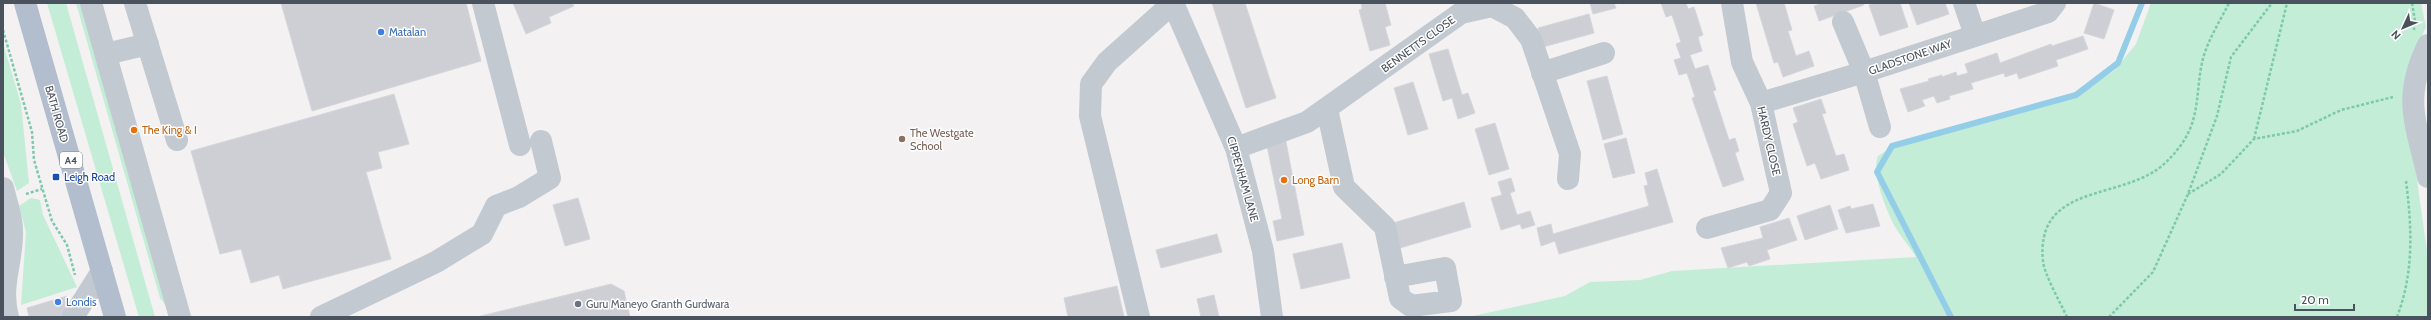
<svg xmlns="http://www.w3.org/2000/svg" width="2431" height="320" font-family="Cabin,sans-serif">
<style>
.green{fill:#c3edd7}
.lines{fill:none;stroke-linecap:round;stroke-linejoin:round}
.stream{stroke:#93cde7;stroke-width:6}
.building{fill:#cecfd5;stroke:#d5d6dc}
.path{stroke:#7cc9ab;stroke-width:2.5;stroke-dasharray:3 2;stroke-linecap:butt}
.minor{stroke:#c2c9d1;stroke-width:22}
.major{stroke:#b2bdcd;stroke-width:22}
.shop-dot{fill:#3f7fe0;stroke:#fff;stroke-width:1.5}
.food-dot{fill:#e8710a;stroke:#fff;stroke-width:1.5}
.education-dot{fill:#8d6e63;stroke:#fff;stroke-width:1.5}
.transit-dot{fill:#1a4fb4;stroke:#fff;stroke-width:1.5}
.worship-dot{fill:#6b7280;stroke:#fff;stroke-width:1.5}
.labels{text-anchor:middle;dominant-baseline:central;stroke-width:3;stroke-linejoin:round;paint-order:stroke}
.shield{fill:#fff;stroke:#80868e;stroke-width:1}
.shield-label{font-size:10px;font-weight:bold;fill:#4a525d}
.shop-label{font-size:11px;fill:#366cbe;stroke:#fff;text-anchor:start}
.street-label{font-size:11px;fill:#4a525d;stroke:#fff}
.food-label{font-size:11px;fill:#c56008;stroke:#fff;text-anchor:start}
.education-label{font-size:11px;fill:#785e54;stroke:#fff;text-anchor:start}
.transit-label{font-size:11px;fill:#164399;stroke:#fff;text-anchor:start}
.worship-label{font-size:11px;fill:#5b616d;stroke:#fff;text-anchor:start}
</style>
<rect width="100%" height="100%" fill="#f3f1f1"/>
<path class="green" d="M47,3H66L155,317H139Z
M76,3H81L168,308L160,298Z
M2151,3H2421L2426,27L2411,60L2405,95L2428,258V317H1468L1565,296L1590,282L1640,280L1672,271L1916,257C1910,247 1901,237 1895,227C1886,209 1871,174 1878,156L1886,151L2044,101L2083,92L2115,70L2136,44Z
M3,43L21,104L29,183L17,191L3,152Z
M31,198L40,200L43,215L77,287L21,305L26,232L19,206Z"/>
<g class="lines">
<path class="stream" d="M1951,317L1877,172L1892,146L2076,95L2118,63L2142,3"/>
</g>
<path class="building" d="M281,3H466L481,61L312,111Z
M513,3H572L574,6L549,17L551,23L526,34Z
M1212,3H1245L1276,98L1246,108Z
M1361,3H1385L1391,25L1385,27L1390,45L1370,51L1359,10L1362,9Z
M1590,3H1614L1616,8L1593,14Z
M1661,3H1686L1688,9L1694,7L1703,35L1698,37L1702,51L1690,55L1695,69L1708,65L1716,90L1713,91L1729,140L1735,138L1739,151L1735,153L1744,180L1723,187L1692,98L1695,97L1687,73L1679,75L1674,60L1681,58L1676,44L1681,42L1672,15L1666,17Z
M1756,3H1784L1792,30L1788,31L1796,56L1809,51L1814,66L1783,77L1778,62L1774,63Z
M1823,3H1863L1864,5L1819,21L1814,6Z
M1875,3H1900L1908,27L1880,36L1869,5Z
M1909,3H1945L1949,14L1917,25Z
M2094,3L2114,10L2104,39L2084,33Z
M1589,14L1594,33L1543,47L1538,28Z
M2083,36L2088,49L2056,60L2058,66L2019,79L2017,73L2005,77L2004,73L1971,83L1973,89L1949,96L1950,99L1937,103L1934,96L1922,100L1925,106L1908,112L1900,89L1929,81L1928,79L1942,75V77L1956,72L1957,76L1968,73L1965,64L1997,53L2000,63L2051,44L2052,46Z
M1448,49L1462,95L1468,93L1475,113L1458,119L1452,98L1443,101L1429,54Z
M1607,76L1623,134L1603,140L1587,81Z
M1413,82L1428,129L1408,135L1394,88Z
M394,94L409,144L378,152L382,168L366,172L391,259L283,289L279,275L251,283L241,249L220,254L191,151Z
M1821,99L1826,113L1822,114L1836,156L1844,154L1849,170L1821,179L1815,163L1807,166L1793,124L1798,122L1793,108Z
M1495,123L1509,169L1489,175L1475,129Z
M1285,137L1304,235L1277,241L1273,221L1282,219L1266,141Z
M1626,138L1635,173L1613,178L1604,144Z
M1657,169L1673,222L1559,254L1555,241L1541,246L1537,228L1551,224L1553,234L1649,206L1644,186L1648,185L1645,173Z
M1511,178L1515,191L1510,193L1517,215L1530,211L1535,225L1522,229L1520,224L1501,230L1491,198L1502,195L1498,182Z
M578,198L590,239L565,246L553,205Z
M1464,202L1471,227L1400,248L1393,223Z
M1873,204L1880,226L1846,233L1838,210L1850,206L1851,209Z
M1830,205L1838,229L1805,240L1797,216Z
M1789,218L1797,240L1767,250L1770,259L1749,266L1747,262L1728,268L1721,248L1763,238L1760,227Z
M1217,234L1222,252L1161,268L1156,250Z
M1342,243L1350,278L1301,289L1293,254Z
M611,284L624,291L630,317H477Z
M1117,286L1124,317H1068L1064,298Z
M1214,295L1219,317H1201L1197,299Z
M67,296L71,310L69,317H29L27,308Z"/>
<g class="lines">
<path class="path" d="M2412,3L2415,21L2414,30
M3,30L32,132L34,160L52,221L67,245L75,275
M2254,139L2287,3
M26,194L42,189
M2188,194L2221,174L2254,139L2297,131L2341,110L2393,97
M2067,317C2061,304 2044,274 2043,261C2036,191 2104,198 2148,175C2162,168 2172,157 2181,145C2203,114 2194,85 2205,52C2211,35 2221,19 2229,3
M2109,317L2153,272L2188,194L2217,116L2231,57L2272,3
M2397,317C2414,273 2412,228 2406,181"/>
<path class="minor" d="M91,3L180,317
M135,3L177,140
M483,3L520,145
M1173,3L1236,148L1263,251L1272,317
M1964,3L1975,35
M1843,22L1864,72L1880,127
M2428,45C2402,98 2416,123 2428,177
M106,54L148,44
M1542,73L1604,53
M1761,103L1864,72L2048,12L2055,3
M1327,109L1344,187L1385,227L1400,298L1411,306L1451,301L1445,268L1395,277
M1236,148L1307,122L1461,13L1492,6L1515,18L1531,39L1570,154L1568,179
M3,188C7,204 13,220 12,237C11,266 0,287 8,317
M1707,228L1770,210L1781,193L1761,103L1742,62L1732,3
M73,317L102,271
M321,317L436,262L482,234L496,206L519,197L550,178L541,141
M1139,317L1090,116L1091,84L1107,62L1173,3"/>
<path class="major" d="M25,3L115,317"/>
</g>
<g class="shop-dot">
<circle cx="381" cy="32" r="4"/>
<circle cx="58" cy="302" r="4"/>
</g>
<g class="food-dot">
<circle cx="134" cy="130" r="4"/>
<circle cx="1284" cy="180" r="4"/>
</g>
<circle class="education-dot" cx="902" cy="139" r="4"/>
<rect class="transit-dot" x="52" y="173" width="8" height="8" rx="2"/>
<circle class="worship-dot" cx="578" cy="304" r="4"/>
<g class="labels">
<rect class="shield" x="60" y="152" width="22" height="16" rx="3"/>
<g class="shield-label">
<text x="71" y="160">A4</text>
</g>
<g class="shop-label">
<text x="389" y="32">Matalan</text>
<text x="66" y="302">Londis</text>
</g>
<g class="street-label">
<text transform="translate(1418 44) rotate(-36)">BENNETTS CLOSE</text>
<text transform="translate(1910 57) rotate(-19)">GLADSTONE WAY</text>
<text transform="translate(57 114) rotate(74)">BATH ROAD</text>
<text transform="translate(1769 141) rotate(77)">HARDY CLOSE</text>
<text transform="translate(1243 179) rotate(74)">CIPPENHAM LANE</text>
</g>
<g class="food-label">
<text x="142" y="130">The King &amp; I</text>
<text x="1292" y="180">Long Barn</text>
</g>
<g class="education-label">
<text x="910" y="133">The Westgate<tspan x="910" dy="13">School</tspan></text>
</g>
<g class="transit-label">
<text x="64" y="177">Leigh Road</text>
</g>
<g class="worship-label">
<text x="586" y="304">Guru Maneyo Granth Gurdwara</text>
</g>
</g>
<rect width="2431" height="320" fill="none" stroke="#4a525d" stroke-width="8"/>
<g transform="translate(2403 28) rotate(226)" stroke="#ffffff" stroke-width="3" paint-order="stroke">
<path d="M0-3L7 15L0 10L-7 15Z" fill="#4a525d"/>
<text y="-6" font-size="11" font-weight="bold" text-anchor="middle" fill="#4a525d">N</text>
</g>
<path d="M2295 304v6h59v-6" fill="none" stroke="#4a525d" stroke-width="2"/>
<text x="2301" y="304" font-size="12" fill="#4a525d" stroke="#ffffff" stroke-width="3" paint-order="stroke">20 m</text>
</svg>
